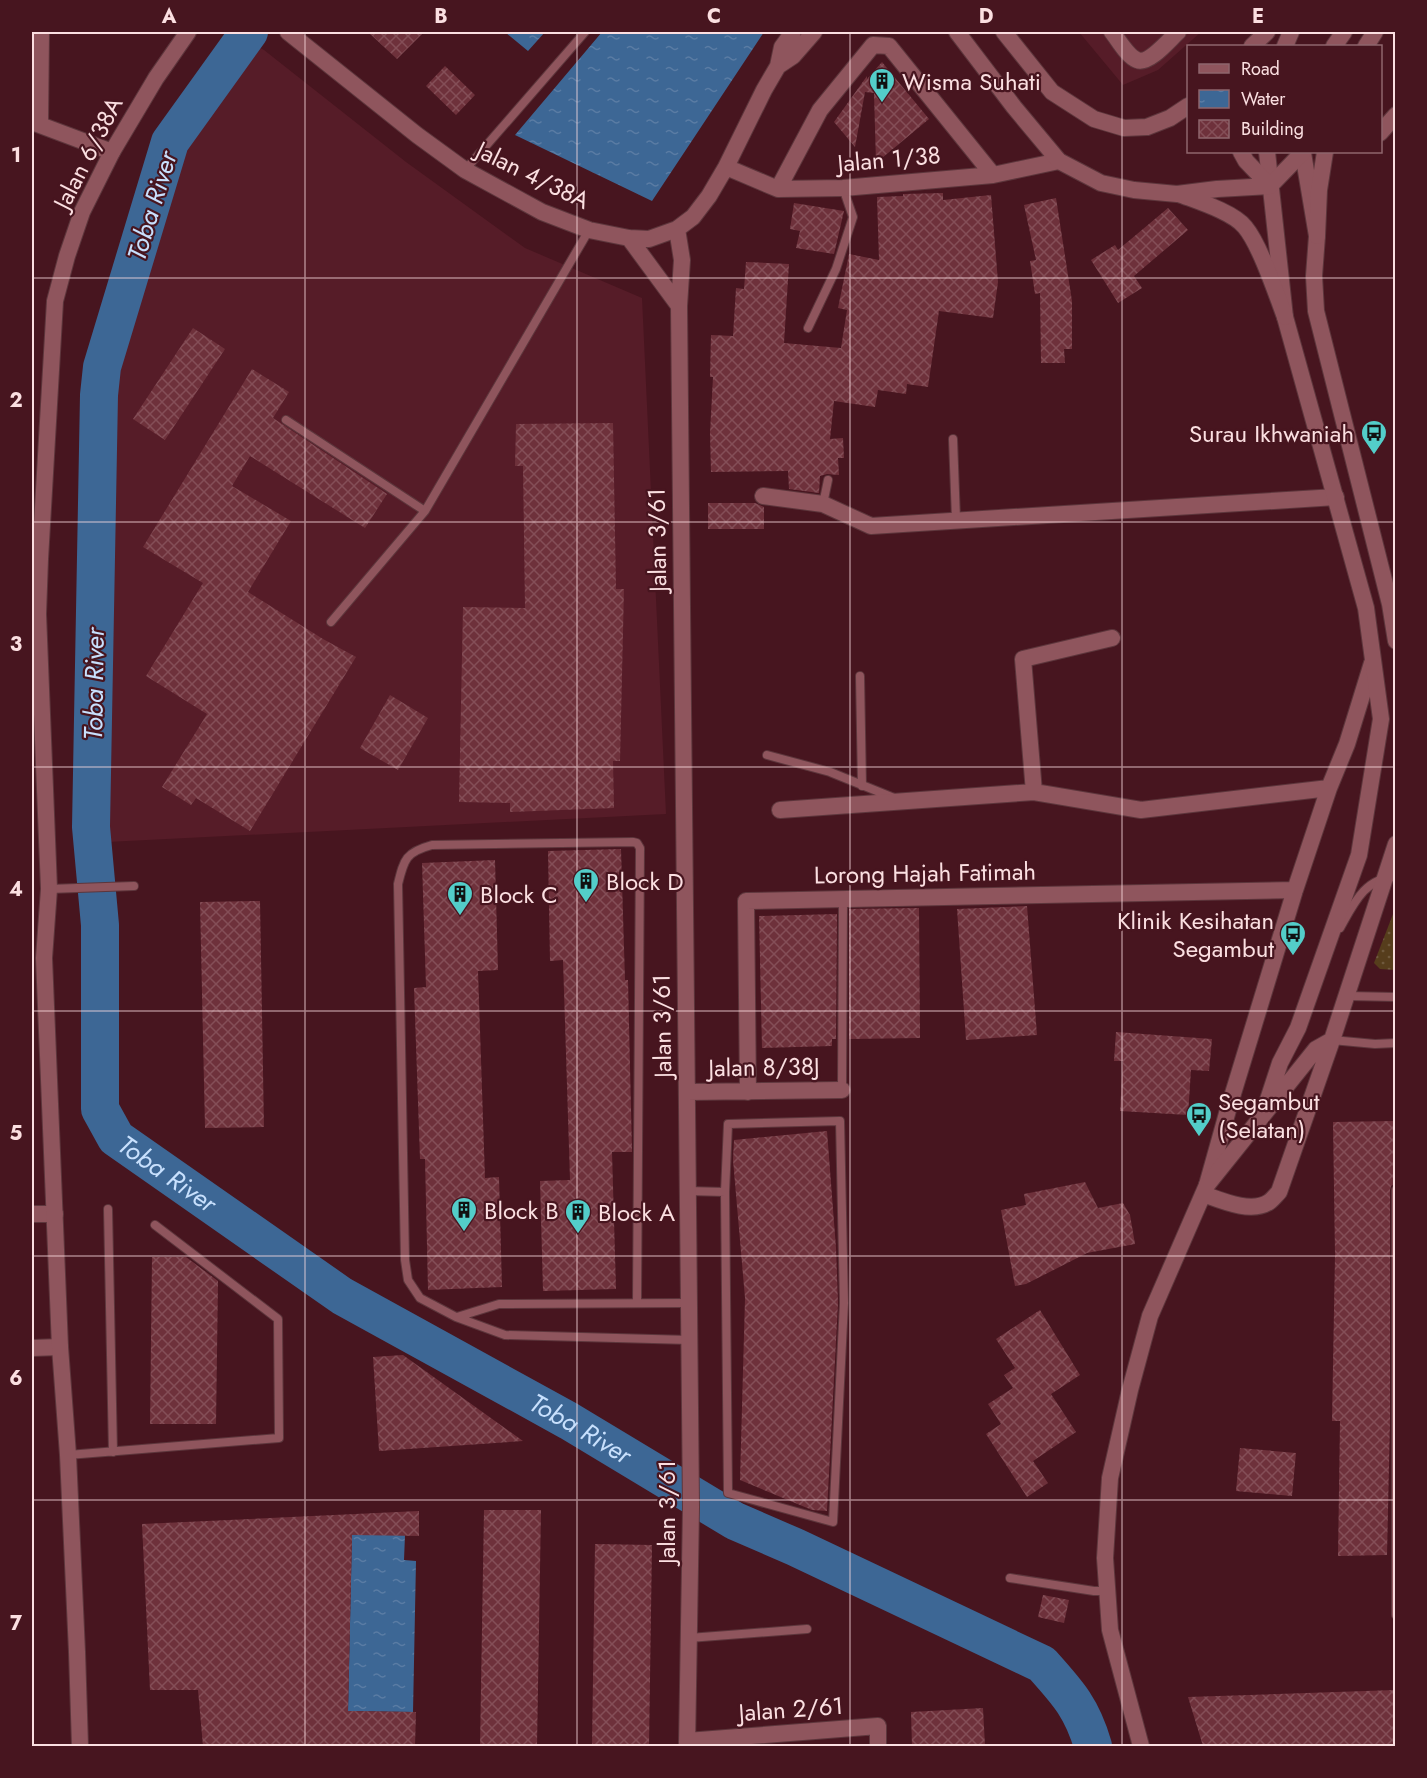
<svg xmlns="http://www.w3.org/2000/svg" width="1427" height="1778" font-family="Jost,sans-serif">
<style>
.built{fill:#561c28}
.grass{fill:url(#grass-dots)}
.water{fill:url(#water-ripples)}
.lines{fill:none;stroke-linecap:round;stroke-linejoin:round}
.river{stroke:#3d6795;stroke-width:38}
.building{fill:url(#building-cross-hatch)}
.service-casing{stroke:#5d363c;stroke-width:10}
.minor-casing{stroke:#5d363c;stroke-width:18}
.tertiary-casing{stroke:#5d363c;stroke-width:18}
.secondary-casing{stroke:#5d363c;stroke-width:18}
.service{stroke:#8f555d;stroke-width:8}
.minor{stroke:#8f555d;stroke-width:16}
.tertiary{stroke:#8f555d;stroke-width:16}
.secondary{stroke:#8f555d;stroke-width:16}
.grid{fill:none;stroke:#fbdfe1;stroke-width:1.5;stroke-opacity:0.55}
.labels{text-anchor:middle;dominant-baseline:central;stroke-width:4.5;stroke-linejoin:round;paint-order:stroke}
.poi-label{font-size:24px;fill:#fbdfe1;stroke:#47151f;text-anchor:start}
.street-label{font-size:24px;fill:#fbdfe1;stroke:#47151f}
.water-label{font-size:26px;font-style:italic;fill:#c8e0fd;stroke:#47151f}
.neatline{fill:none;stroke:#fbdfe1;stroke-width:2}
.grid-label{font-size:20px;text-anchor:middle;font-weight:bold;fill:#fbdfe1}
</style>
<defs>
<pattern id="grass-dots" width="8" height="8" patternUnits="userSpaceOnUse" patternTransform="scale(1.5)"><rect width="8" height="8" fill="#563d1c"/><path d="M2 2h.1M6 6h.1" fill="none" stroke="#6f593d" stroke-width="1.8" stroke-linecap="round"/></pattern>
<pattern id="water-ripples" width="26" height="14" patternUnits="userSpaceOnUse" patternTransform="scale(1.5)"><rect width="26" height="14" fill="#3d6795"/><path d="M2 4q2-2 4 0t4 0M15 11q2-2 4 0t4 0" fill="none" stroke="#5a7ca4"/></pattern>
<pattern id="building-cross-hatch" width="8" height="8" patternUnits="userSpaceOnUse" patternTransform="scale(1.5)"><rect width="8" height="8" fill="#6e313b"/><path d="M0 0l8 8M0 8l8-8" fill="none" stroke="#844e57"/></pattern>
</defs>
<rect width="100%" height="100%" fill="#47151f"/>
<path class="built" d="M1079,32H1201L1158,70L1123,85Z
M244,40L264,50L406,162L525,248L642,298L666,814L107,842L108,369L172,143Z"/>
<path class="grass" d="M1395,909V970L1380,969L1374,963Z"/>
<path class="water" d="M505,32H545L528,51Z
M602,32H764L652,201L515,135Z
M352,1535H405L404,1560L416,1561L413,1712L348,1711Z"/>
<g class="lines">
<path class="river" id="s1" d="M249,32L170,142L102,367L99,395L91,827L100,925V1109L116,1138L342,1296L569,1421L735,1521L795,1547L1042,1664C1068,1693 1082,1708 1093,1746"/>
</g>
<path class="building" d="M368,32H424L397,59Z
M882,62L929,119L876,163L874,93L865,92L855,147L834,122L867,76V79Z
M445,66L475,95L456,115L426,86Z
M943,193V200L991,195L998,282L993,318L939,311L928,387L907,384L906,394L878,390L875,407L834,401L830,439L843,438L844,458H838L839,475L827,474L820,476L819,493L789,489L788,471L711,472L710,433L713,377H710L711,335L733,336L736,288L744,289L746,262L789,264L784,343L841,348L847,310L838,308L849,254L879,260L877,197L903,196V194Z
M1056,198L1072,301V349H1064L1065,363H1041L1040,293L1035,294L1030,261L1036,260L1024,205Z
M794,203L844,211L834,254L796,248L800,231L790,229Z
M1168,208L1188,230L1134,276L1142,288L1118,303L1091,260L1115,245L1118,250Z
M193,328L225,349L165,440L133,419Z
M252,369L289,392L273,418L387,494L365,528L250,456L232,486L291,521L248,592L323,639L356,657L250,831L196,798L191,805L162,787L207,714L146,676L203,583L143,547Z
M613,423L616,589H624L620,761H613L614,808L510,812V803L459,802L463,607L525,608L523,466H515L516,424Z
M708,503H755L764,507V529H708Z
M390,695L428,718L398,770L360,748Z
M621,849L625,980H628L632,1152H612L616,1289L543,1291L540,1181L570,1180L563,960L550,961L548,851Z
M495,860L498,970L478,971L485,1178L499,1177L502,1287L428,1290L425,1159H420L414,988L426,987L422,863Z
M260,901L264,1127L205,1128L200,902Z
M1027,906L1037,1035L966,1040L957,909Z
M919,908L920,1038L849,1039V909Z
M837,914L836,1039H832V1046L762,1048L759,916Z
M1116,1032L1212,1039L1209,1071L1191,1070L1188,1115L1120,1111L1123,1061H1114Z
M1395,1121V1184L1391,1186L1390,1190V1420L1387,1555L1338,1556L1340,1421H1332L1335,1255L1333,1122Z
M827,1131L836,1248L838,1303L827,1511L812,1510L740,1480L745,1298L733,1160L734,1140Z
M1085,1182L1098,1208L1123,1203L1130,1215L1135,1244L1087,1253L1026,1284L1015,1286L1001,1210L1026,1205L1024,1194Z
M152,1257H186L218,1281L216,1424H150Z
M1040,1310L1080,1375L1051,1394L1076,1432L1033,1461L1048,1483L1027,1497L986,1434L1001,1424L988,1404L1013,1388L1004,1375L1015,1368L996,1339Z
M403,1355L523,1441L379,1451L373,1357Z
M1240,1448L1296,1453L1292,1496L1236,1491Z
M484,1510H541L537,1746H480Z
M419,1511V1536L352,1535L348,1711L416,1712L415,1746H203L198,1690H150L142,1524Z
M595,1544L652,1545L649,1746H592Z
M1043,1595L1069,1600L1064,1623L1038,1617Z
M1395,1690V1746H1203L1188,1697Z
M983,1708L985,1746H912L911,1712Z"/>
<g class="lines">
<defs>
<path id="service" d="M465,170L585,32
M808,328L836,269L853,217L843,188
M286,420L425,511
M953,439L956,519
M823,504L828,480
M331,622L425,511L589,230
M860,676L862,786
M767,755L830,772L894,798
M49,889L134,886
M1340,928C1353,905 1365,877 1396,877
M1347,996L1396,997
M1332,1040L1375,1044L1396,1043
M842,1090L843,899
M840,1121L844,1303L833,1522L728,1493L725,1192L728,1124Z
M1396,1190V1615
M688,1191L725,1192
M108,1209L113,1452
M637,1303L640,848L637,843L633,842L432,845C406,852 404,859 398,884L405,1260L408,1280L420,1298L456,1317L505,1335L689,1340
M457,1317L499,1304L689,1303
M68,1455L279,1438L278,1319L155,1225
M1010,1578L1094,1591H1108
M689,1638L807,1629"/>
<path id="minor" d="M288,32L417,135L465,170L542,212L589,230L629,238L649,239L677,229L693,217L709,196L726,167L764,90L778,66L782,47L793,32
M1112,32C1118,39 1127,56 1137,60C1149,65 1170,39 1178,32
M778,66L793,56L814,32
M32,122L112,152
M40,125L41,32
M1380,133L1396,115
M726,167L778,189L843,188L993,175L1059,161
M778,189L820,110L873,45L889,46L993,175
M677,229L682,260L679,306L691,1507L687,1746
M629,238L679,306
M763,496L823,504L871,526L1336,497
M1034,792L1023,659L1112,638
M780,810L1034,792L1141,810L1329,788
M687,1092L842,1090
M748,1092L746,901L1295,890
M1207,1185L1228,1110L1295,890L1329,788L1347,744L1372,663
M32,1214H55
M32,1348L60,1347
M687,1741L878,1726V1746"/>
<path id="tertiary" d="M1285,46L1291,32
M1303,153L1317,236L1314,276L1316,311L1390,604L1396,641
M1263,1115L1280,1063L1298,1028L1359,855L1381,719L1366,608L1285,317L1267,152
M1203,1194C1220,1200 1251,1214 1269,1202C1272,1200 1276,1195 1279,1192L1332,1040L1396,844
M80,1746L77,1652L68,1455L60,1347L44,958L49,889L38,614L40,559L55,301L67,256L82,212L112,152L156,78L188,32
M1141,1746L1110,1630L1105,1558L1110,1478L1130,1390L1150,1316L1207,1185L1316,1049L1332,1040"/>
<path id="secondary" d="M957,32L1014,107L1059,161L1101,183L1134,190L1177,194L1217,189L1270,186
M1004,32L1052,92L1094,119L1124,128L1147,127L1170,118L1188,106
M1252,46L1267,32
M1334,46L1344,32
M1366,46L1375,32
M1241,152L1246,161L1270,186
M1270,186L1303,152
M1179,194C1197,201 1233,212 1245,227C1260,245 1276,293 1285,317
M1317,236L1319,190L1325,152"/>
</defs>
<use href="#service" class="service-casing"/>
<use href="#minor" class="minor-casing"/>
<use href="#tertiary" class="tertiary-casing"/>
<use href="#secondary" class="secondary-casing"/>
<use href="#service" class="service"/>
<use href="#minor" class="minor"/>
<use href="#tertiary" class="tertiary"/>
<use href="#secondary" class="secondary"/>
</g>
<path class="grid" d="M305,32V1746M577,32V1746M850,32V1746M1122,32V1746M32,278H1396M32,522H1396M32,767H1396M32,1011H1396M32,1256H1396M32,1500H1396"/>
<defs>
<symbol id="building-pin" viewBox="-11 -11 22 30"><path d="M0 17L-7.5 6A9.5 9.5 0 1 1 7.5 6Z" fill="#53cdc9" stroke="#47151f"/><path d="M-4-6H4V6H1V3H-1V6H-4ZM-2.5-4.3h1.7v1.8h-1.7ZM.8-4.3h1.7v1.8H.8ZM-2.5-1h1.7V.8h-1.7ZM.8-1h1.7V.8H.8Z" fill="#111"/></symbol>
<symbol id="bus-pin" viewBox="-11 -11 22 30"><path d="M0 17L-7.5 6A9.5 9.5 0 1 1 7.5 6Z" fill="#53cdc9" stroke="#47151f"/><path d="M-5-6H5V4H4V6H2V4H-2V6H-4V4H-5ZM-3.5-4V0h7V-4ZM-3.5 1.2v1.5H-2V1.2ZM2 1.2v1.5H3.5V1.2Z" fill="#111"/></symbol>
</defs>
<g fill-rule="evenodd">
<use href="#building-pin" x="867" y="66" width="30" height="40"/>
<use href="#bus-pin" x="1359" y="418" width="30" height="40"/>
<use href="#building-pin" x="571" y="866" width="30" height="40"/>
<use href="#building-pin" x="445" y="879" width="30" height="40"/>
<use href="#bus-pin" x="1278" y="919" width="30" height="40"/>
<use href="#bus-pin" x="1184" y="1100" width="30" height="40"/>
<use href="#building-pin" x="449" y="1195" width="30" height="40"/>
<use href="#building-pin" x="563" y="1197" width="30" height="40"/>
</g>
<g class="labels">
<g class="poi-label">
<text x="902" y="81">Wisma Suhati</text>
<text x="1354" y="433" text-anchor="end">Surau Ikhwaniah</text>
<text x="606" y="881">Block D</text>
<text x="480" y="894">Block C</text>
<text x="1274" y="920" text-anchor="end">Klinik Kesihatan<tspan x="1274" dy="28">Segambut</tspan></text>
<text x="1218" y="1101">Segambut<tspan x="1218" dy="28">(Selatan)</tspan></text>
<text x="484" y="1210">Block B</text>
<text x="598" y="1212">Block A</text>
</g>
<g class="street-label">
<text transform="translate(88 153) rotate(-63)">Jalan 6/38A</text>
<text transform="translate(889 159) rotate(-5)">Jalan 1/38</text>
<text transform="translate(533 175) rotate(26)">Jalan 4/38A</text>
<text transform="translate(657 540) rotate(-91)">Jalan 3/61</text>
<text transform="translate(925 873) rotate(-1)">Lorong Hajah Fatimah</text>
<text transform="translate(662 1026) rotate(-91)">Jalan 3/61</text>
<text transform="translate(764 1067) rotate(-1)">Jalan 8/38J</text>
<text transform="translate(666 1512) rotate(-90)">Jalan 3/61</text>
<text transform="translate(791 1709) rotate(-4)">Jalan 2/61</text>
</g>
<g class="water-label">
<text transform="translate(152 206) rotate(-73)">Toba River</text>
<text transform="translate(94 684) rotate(-89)">Toba River</text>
<text stroke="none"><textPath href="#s1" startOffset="1209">Toba River</textPath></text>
<text stroke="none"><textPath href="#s1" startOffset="1695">Toba River</textPath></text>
</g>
</g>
<rect width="1427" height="1778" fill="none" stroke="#47151f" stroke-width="66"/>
<rect x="1187" y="45" width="195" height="108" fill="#47151f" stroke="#8f666d" stroke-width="1.5"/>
<rect x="1199" y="64" width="30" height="9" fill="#8f555d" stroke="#8f666d" stroke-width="1.5"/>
<text x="1241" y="75" font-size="18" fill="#fbdfe1">Road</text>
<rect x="1199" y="90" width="30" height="18" fill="url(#water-ripples)" stroke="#8f666d" stroke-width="1.5"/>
<text x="1241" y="105" font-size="18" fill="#fbdfe1">Water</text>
<rect x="1199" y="120" width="30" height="18" fill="url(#building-cross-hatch)" stroke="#8f666d" stroke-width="1.5"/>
<text x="1241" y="135" font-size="18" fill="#fbdfe1">Building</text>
<rect x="33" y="33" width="1361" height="1712" class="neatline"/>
<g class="grid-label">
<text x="169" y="23">A</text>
<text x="441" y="23">B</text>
<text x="714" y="23">C</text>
<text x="986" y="23">D</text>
<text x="1258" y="23">E</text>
<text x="16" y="162">1</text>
<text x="16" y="407">2</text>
<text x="16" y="651">3</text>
<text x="16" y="896">4</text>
<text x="16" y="1140">5</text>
<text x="16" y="1385">6</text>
<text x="16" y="1630">7</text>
</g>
</svg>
